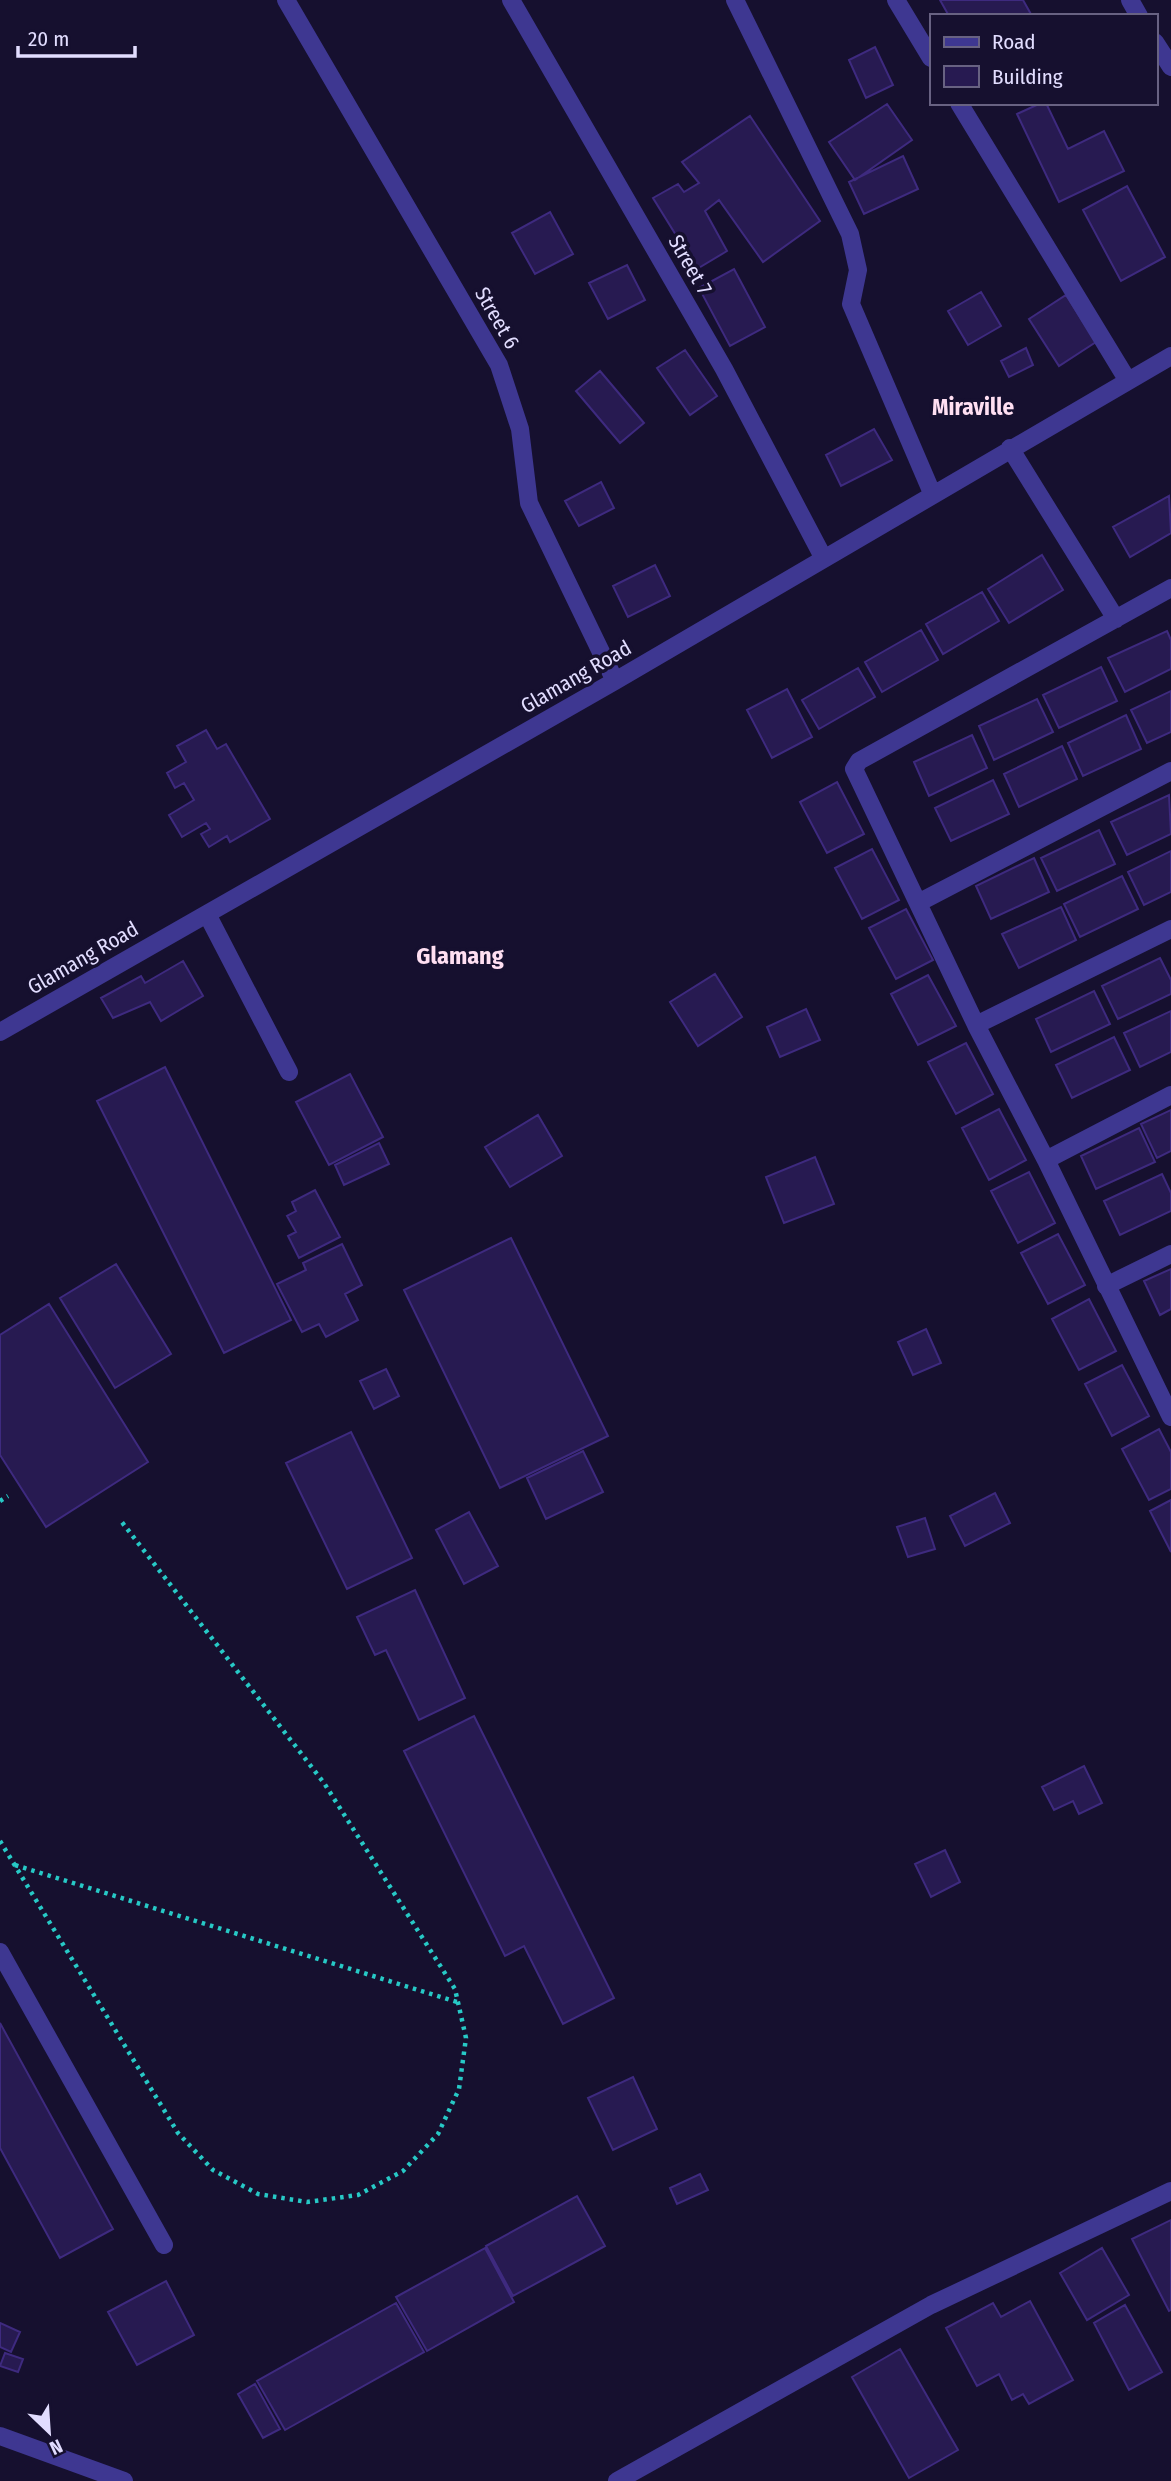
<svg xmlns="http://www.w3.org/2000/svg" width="1171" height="2481" font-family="'Fira Sans Condensed',sans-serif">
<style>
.building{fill:#271a51;stroke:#3e2a7f;stroke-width:2}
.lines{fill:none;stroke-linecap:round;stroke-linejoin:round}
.path{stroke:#27c9c6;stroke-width:4.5;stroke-dasharray:3.5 5;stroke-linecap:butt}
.minor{stroke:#3e3791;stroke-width:18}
.labels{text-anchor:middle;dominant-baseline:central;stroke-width:7;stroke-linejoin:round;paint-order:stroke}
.street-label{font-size:21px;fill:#e2ddff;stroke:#16102f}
.neighbourhood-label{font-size:23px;font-weight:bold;fill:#ffdff2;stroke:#16102f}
.quarter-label{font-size:24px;font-weight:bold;fill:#ffdff2;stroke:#16102f}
</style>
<rect width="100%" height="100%" fill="#16102f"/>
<path class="building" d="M940,0H1023L1032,16H949Z
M875,47L893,85L866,98L849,60Z
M1041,103H1046L1068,149L1104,131L1124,171L1059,202L1017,114Z
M887,104L912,140L855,180L829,142Z
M750,116L820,221L763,262L719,200L705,211L727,251L697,269L653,198L678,184L684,192L699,183L682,162Z
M903,156L918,189L864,214L849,182Z
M1127,186L1165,257L1121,281L1083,210Z
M550,212L573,254L535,274L512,233Z
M627,265L645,300L608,319L589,283Z
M734,269L765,327L730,346L699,288Z
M981,292L1001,326L968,345L948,311Z
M1066,295L1096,342L1059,366L1029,319Z
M1026,348L1033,365L1009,377L1001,361Z
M685,350L717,396L690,415L657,368Z
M600,371L644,423L620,443L576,391Z
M874,429L892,460L841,486L826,455Z
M601,482L614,508L579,526L565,501Z
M1169,496L1171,533L1130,557L1113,527Z
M1042,555L1063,590L1009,623L988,589Z
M655,565L670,596L628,617L613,586Z
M982,592L999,621L943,654L926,624Z
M921,630L938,660L882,692L865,662Z
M1167,631L1171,640V669L1125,692L1108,658Z
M1101,667L1117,701L1059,728L1043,695Z
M858,668L875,697L819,729L802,700Z
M787,689L812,737L772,758L747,710Z
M1171,691V732L1147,743L1131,710Z
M1037,699L1053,732L994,760L979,726Z
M1126,715L1141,749L1083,776L1068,743Z
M206,730L217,749L226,744L270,819L230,842L227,836L209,847L201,834L210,829L206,823L182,837L169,815L194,800L184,783L175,788L167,773L186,762L177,746Z
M972,735L987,768L929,796L914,762Z
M1062,746L1077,779L1019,807L1004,774Z
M993,780L1009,814L951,841L935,808Z
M837,782L864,834L827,853L800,802Z
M1169,795L1171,834L1127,855L1111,822Z
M1099,830L1115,864L1057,891L1041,858Z
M872,849L899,900L862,919L835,868Z
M1171,851V892L1144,905L1128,872Z
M1034,858L1049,892L991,919L976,886Z
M1122,876L1138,909L1080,937L1064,904Z
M1061,907L1076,940L1019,968L1002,934Z
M906,909L933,960L896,979L869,928Z
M1160,958L1171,980V994L1118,1019L1102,986Z
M183,961L203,996L161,1021L150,1002L113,1018L101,998L141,976L145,983Z
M715,974L742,1017L698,1046L670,1002Z
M928,975L956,1026L918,1045L891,994Z
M1094,991L1110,1024L1051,1052L1036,1019Z
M806,1009L820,1040L780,1057L767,1027Z
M1171,1011V1052L1140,1067L1124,1033Z
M1114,1037L1130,1070L1072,1098L1056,1065Z
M966,1043L993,1094L956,1114L928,1062Z
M165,1067L291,1320L224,1353L97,1101Z
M350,1074L383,1137L329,1165L296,1102Z
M999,1109L1026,1160L989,1180L962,1128Z
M1171,1110V1151L1157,1158L1141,1124Z
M538,1115L562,1156L510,1187L485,1147Z
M1139,1128L1155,1162L1096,1189L1081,1156Z
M379,1143L389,1164L344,1185L335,1165Z
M815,1157L834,1204L784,1223L766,1177Z
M1029,1172L1055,1223L1018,1243L991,1191Z
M1162,1174L1171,1193V1211L1120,1235L1104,1201Z
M315,1190L340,1237L299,1258L288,1236L296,1232L287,1216L296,1211L292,1202Z
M1058,1234L1085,1285L1048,1304L1021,1253Z
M511,1238L608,1436L500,1488L404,1290Z
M342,1244L362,1285L345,1294L358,1320L326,1337L319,1324L302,1332L277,1284L306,1270L303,1263Z
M116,1264L171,1354L115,1388L60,1298Z
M1171,1269V1309L1160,1315L1144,1281Z
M1089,1299L1116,1351L1079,1370L1052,1319Z
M49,1304L148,1462L46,1527L0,1455V1335Z
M926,1329L941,1363L913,1375L898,1342Z
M1122,1365L1149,1416L1112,1436L1085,1384Z
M386,1369L399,1396L374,1409L360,1381Z
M1159,1429L1171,1452V1489L1149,1500L1122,1449Z
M351,1432L412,1558L347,1589L286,1463Z
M583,1451L603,1492L546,1519L527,1478Z
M995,1493L1010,1523L965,1546L950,1516Z
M1171,1500V1552L1150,1511Z
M469,1512L498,1566L464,1584L436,1530Z
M925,1518L935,1549L908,1557L897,1527Z
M415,1590L465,1698L419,1720L386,1650L375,1655L357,1617Z
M474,1716L614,1998L563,2024L524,1946L505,1956L404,1751Z
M1084,1766L1102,1803L1079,1814L1073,1801L1054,1810L1042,1787Z
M945,1850L960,1882L931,1897L915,1864Z
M0,2023L113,2229L60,2258L0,2148Z
M633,2077L657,2129L613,2150L588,2098Z
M700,2174L708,2190L677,2204L670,2188Z
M577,2196L605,2246L513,2296L486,2246Z
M1171,2220V2310L1169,2311L1132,2239Z
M485,2248L514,2302L427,2351L396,2297Z
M1102,2248L1129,2295L1087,2320L1060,2273Z
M166,2281L194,2335L137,2365L108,2312Z
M1030,2301L1073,2380L1029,2404L1023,2394L1012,2400L999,2374L977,2386L946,2328L993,2303L1001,2317Z
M396,2303L424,2352L285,2430L257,2381Z
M1125,2305L1162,2372L1129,2390L1094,2323Z
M0,2323L20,2332L11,2352L0,2347Z
M900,2349L958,2450L909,2478L852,2377Z
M5,2353L23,2359L18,2372L0,2366Z
M255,2384L280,2429L263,2438L238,2394Z"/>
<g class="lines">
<path class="path" d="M0,1501L8,1496
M0,1841L178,2133L213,2170L258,2194L307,2202L358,2195L403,2171L438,2134L459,2089L466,2038L455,1989L324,1783L121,1521
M15,1865L457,2002"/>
<path class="minor" d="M286,0L499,365L520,429L529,503L615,681
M511,0L724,369L823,557
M735,0L850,234L858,270L851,304L932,493
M896,0L931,58
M1130,0L1139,16
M1155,42L1171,67
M959,103L1128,381
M1010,448L1116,619
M1171,588L859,761L854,769L976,1025L1046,1160L1171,1417
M918,903L1171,771
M207,914L289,1072
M976,1025L1171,929
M0,1032L615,681L1171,356
M1046,1160L1171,1095
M1106,1286L1171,1254
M0,1952L164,2245
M0,2436L124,2481
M617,2481L931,2305L1171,2191"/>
</g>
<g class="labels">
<g class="street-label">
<text transform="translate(690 265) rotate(60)">Street 7</text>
<text transform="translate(497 318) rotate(60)">Street 6</text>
<text transform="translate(576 677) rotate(-30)">Glamang Road</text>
<text transform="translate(83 958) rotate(-30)">Glamang Road</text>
</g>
<g class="neighbourhood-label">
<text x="973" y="407">Miraville</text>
</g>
<g class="quarter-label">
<text x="460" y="956">Glamang</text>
</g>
</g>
<rect x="930" y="14" width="228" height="91" fill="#16102f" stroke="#686282" stroke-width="2"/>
<rect x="944" y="37" width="35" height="10" fill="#3e3791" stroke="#686282" stroke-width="2"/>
<text x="992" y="49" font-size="21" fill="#e2ddff">Road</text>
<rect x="944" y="66" width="35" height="21" fill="#271a51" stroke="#686282" stroke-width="2"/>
<text x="992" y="84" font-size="21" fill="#e2ddff">Building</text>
<g transform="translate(49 2432) rotate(155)" stroke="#16102f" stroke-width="5" paint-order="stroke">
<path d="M0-5L12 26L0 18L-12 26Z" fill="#e2ddff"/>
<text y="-10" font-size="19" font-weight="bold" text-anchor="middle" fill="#e2ddff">N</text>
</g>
<path d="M18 46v10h117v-10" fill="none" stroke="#e2ddff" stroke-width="3.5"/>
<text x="28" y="46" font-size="21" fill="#e2ddff" stroke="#16102f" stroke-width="5" paint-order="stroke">20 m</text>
</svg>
